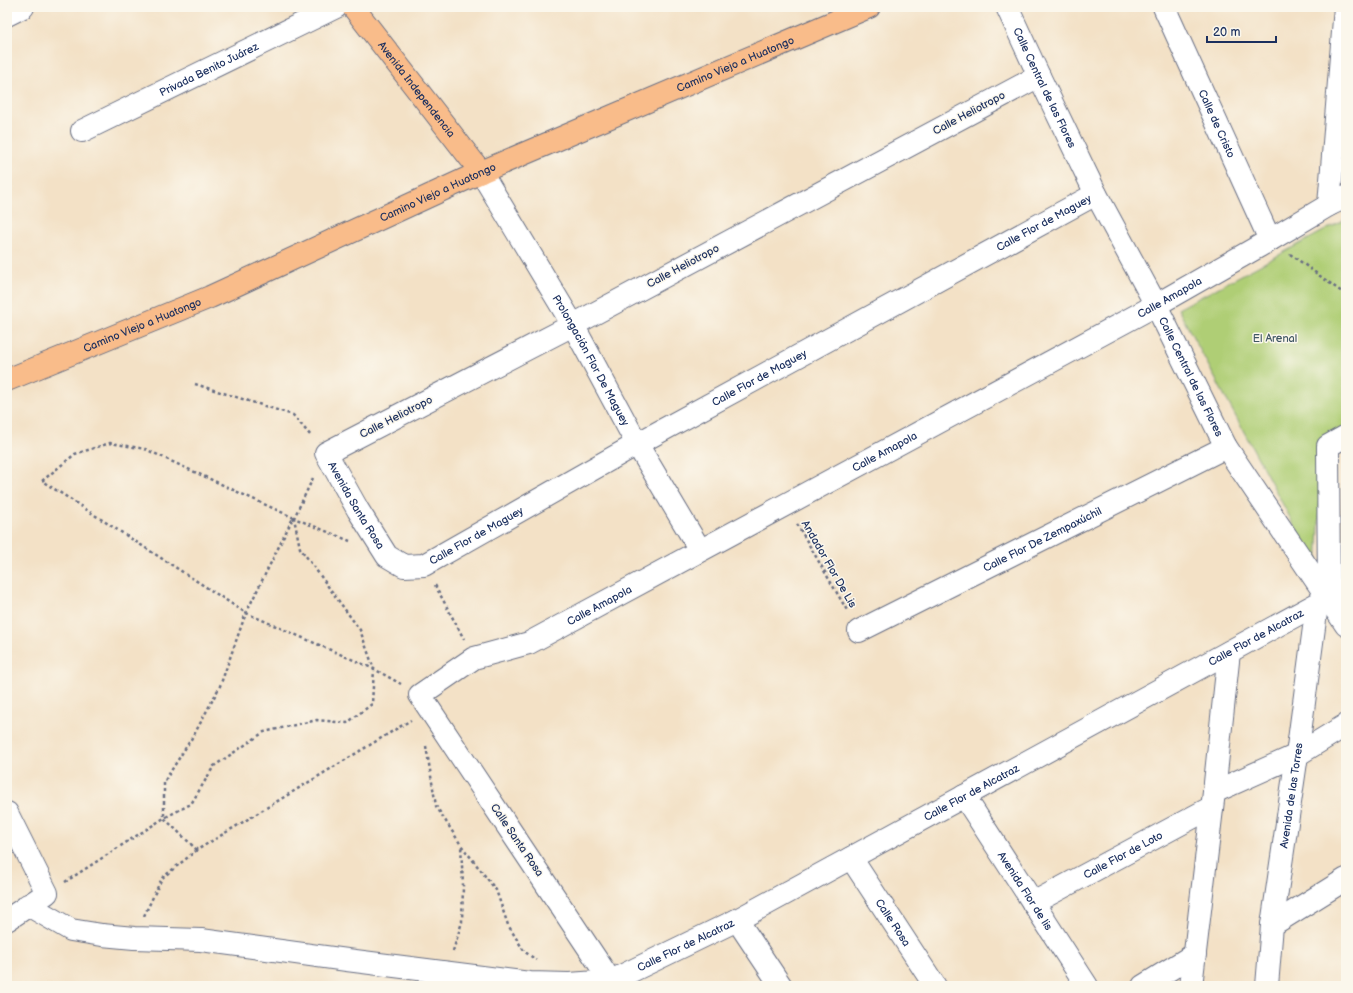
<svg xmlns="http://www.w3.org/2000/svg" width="1353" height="993" font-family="'Balsamiq Sans',sans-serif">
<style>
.green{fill:#afce75;stroke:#657e6a}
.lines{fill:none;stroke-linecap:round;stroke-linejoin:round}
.minor-casing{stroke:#676d82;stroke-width:24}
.major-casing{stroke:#676d82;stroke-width:24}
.path{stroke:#676d82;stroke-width:2.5;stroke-dasharray:3 3;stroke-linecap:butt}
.minor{stroke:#fff;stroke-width:22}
.major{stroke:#f9bc8a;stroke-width:22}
.labels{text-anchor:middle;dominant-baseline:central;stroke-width:3;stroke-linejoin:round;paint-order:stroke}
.street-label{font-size:11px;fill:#1b2f5e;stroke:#fbf7ec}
.park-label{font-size:11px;fill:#405764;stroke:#fbf7ec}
</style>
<rect width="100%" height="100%" fill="#fbf7ec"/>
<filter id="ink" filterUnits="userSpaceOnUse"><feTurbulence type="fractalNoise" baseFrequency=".025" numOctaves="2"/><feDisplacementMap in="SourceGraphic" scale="8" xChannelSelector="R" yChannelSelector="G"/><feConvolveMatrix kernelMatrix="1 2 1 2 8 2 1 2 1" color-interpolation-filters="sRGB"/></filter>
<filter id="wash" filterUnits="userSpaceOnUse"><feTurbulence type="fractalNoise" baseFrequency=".012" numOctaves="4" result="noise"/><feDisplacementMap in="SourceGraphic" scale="16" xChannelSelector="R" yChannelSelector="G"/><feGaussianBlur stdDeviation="0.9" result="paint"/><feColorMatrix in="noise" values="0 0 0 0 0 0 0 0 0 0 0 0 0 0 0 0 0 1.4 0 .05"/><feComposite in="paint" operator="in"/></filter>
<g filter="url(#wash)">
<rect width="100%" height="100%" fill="#f3e1c6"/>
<path class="green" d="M1346,219V428L1323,441L1317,568L1178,309Z"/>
</g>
<g filter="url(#ink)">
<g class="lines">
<defs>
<g id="minor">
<path id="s1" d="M1007,7L1039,76L1096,194L1156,305L1226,447L1346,625"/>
<path id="s2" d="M1164,7L1270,240"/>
<path d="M7,15L23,7"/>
<path id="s3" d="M1039,76L573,325L326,453L358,510L387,556L404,566L424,565L637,444L1096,194"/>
<path id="s4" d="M82,131L336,7"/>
<path id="s5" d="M481,172L573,325L637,444L700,550"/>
<path d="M1329,205L1345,7"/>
<path d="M1329,598L1328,446L1346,436"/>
<path id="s6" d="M859,631L1226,447"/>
<path d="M1214,792L1297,755L1346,725"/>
<path id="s7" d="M964,796L1087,986"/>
<path d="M7,813L47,893L7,920"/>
<path id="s8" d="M851,858L935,986"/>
<path id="s9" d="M1033,903L1212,807"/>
<path id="s10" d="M28,905L71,930L102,935L134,938L201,940L347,960L530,983L569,984L611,981L737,920L1346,588"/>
<path d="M737,920L781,986"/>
<path d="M1272,925L1346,879"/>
<path id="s11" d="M614,986L420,695L474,658L529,643L1156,305L1270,240L1329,205L1346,197"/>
<path d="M1143,986L1195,954"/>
<path d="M1191,986L1214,792L1229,652"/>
<path id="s12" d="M1267,986L1272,925L1297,755L1317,605"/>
</g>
<g id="major">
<path id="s13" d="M353,7L481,172"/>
<path id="s14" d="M7,380L210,297L481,172L869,7"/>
</g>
</defs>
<use href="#minor" class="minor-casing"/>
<use href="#major" class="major-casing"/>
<path class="path" d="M1290,254L1346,295
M195,384L293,415L311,436
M313,478L294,518L350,541
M294,518L145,449L110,443L75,454L42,481L246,613L374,669L401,684
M797,524L848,612
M435,585L464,639
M426,746L436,806L461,845L496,890L508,925L524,951L536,960
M197,850L164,818V782L195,733L220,686L246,613L293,518
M65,882L164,818L191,804L214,766L264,732L317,720L347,723L372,704L374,669L360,630L300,548L294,518
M144,916L162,878L197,850L411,720
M453,951L462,922L463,886L461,845"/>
<use href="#minor" class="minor"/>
<use href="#major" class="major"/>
</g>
</g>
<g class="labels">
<g class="street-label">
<text stroke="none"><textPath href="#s14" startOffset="794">Camino Viejo a Huatongo</textPath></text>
<text stroke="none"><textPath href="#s4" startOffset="141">Privada Benito Juárez</textPath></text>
<text stroke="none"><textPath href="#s1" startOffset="89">Calle Central de las Flores</textPath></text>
<text stroke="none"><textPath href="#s13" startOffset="104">Avenida Independencia</textPath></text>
<text transform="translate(969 113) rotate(-28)">Calle Heliotropo</text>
<text stroke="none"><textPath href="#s2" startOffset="128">Calle de Cristo</textPath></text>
<text stroke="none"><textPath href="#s14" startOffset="470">Camino Viejo a Huatongo</textPath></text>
<text stroke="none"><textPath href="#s3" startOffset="1674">Calle Flor de Maguey</textPath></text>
<text transform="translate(683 266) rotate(-28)">Calle Heliotropo</text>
<text stroke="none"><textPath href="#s11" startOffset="1200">Calle Amapola</textPath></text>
<text stroke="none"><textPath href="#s14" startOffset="146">Camino Viejo a Huatongo</textPath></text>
<text stroke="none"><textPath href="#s5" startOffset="218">Prolongación Flor De Maguey</textPath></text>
<text stroke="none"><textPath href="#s1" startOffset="413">Calle Central de las Flores</textPath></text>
<text stroke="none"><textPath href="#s3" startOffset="1350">Calle Flor de Maguey</textPath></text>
<text transform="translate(396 417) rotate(-27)">Calle Heliotropo</text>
<text stroke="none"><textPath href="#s11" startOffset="876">Calle Amapola</textPath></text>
<text stroke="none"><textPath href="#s3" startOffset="867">Avenida Santa Rosa</textPath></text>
<text stroke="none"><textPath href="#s3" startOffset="1026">Calle Flor de Maguey</textPath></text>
<text stroke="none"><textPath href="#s6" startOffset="205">Calle Flor De Zempaxúchil</textPath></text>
<text transform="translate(829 564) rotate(60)">Andador Flor De Lis</text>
<text stroke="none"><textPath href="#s11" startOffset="552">Calle Amapola</textPath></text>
<text stroke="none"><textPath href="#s10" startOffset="1324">Calle Flor de Alcatraz</textPath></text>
<text stroke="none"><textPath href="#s10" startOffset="1000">Calle Flor de Alcatraz</textPath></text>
<text stroke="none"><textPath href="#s12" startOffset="192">Avenida de las Torres</textPath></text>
<text transform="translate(517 840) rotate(56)">Calle Santa Rosa</text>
<text stroke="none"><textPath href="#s9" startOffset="102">Calle Flor de Loto</textPath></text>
<text stroke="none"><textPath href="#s7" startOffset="113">Avenida Flor de lis</textPath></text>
<text stroke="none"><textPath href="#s8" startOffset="77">Calle Rosa</textPath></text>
<text stroke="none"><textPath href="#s10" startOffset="676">Calle Flor de Alcatraz</textPath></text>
</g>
<g class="park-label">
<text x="1275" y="338">El Arenal</text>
</g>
</g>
<rect width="1353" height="993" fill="none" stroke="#fbf7ec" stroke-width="24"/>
<path d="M1207 36v6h69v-6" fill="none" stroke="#1b2f5e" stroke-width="2"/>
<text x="1213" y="36" font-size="12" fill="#1b2f5e" stroke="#fbf7ec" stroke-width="3" paint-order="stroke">20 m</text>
</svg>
